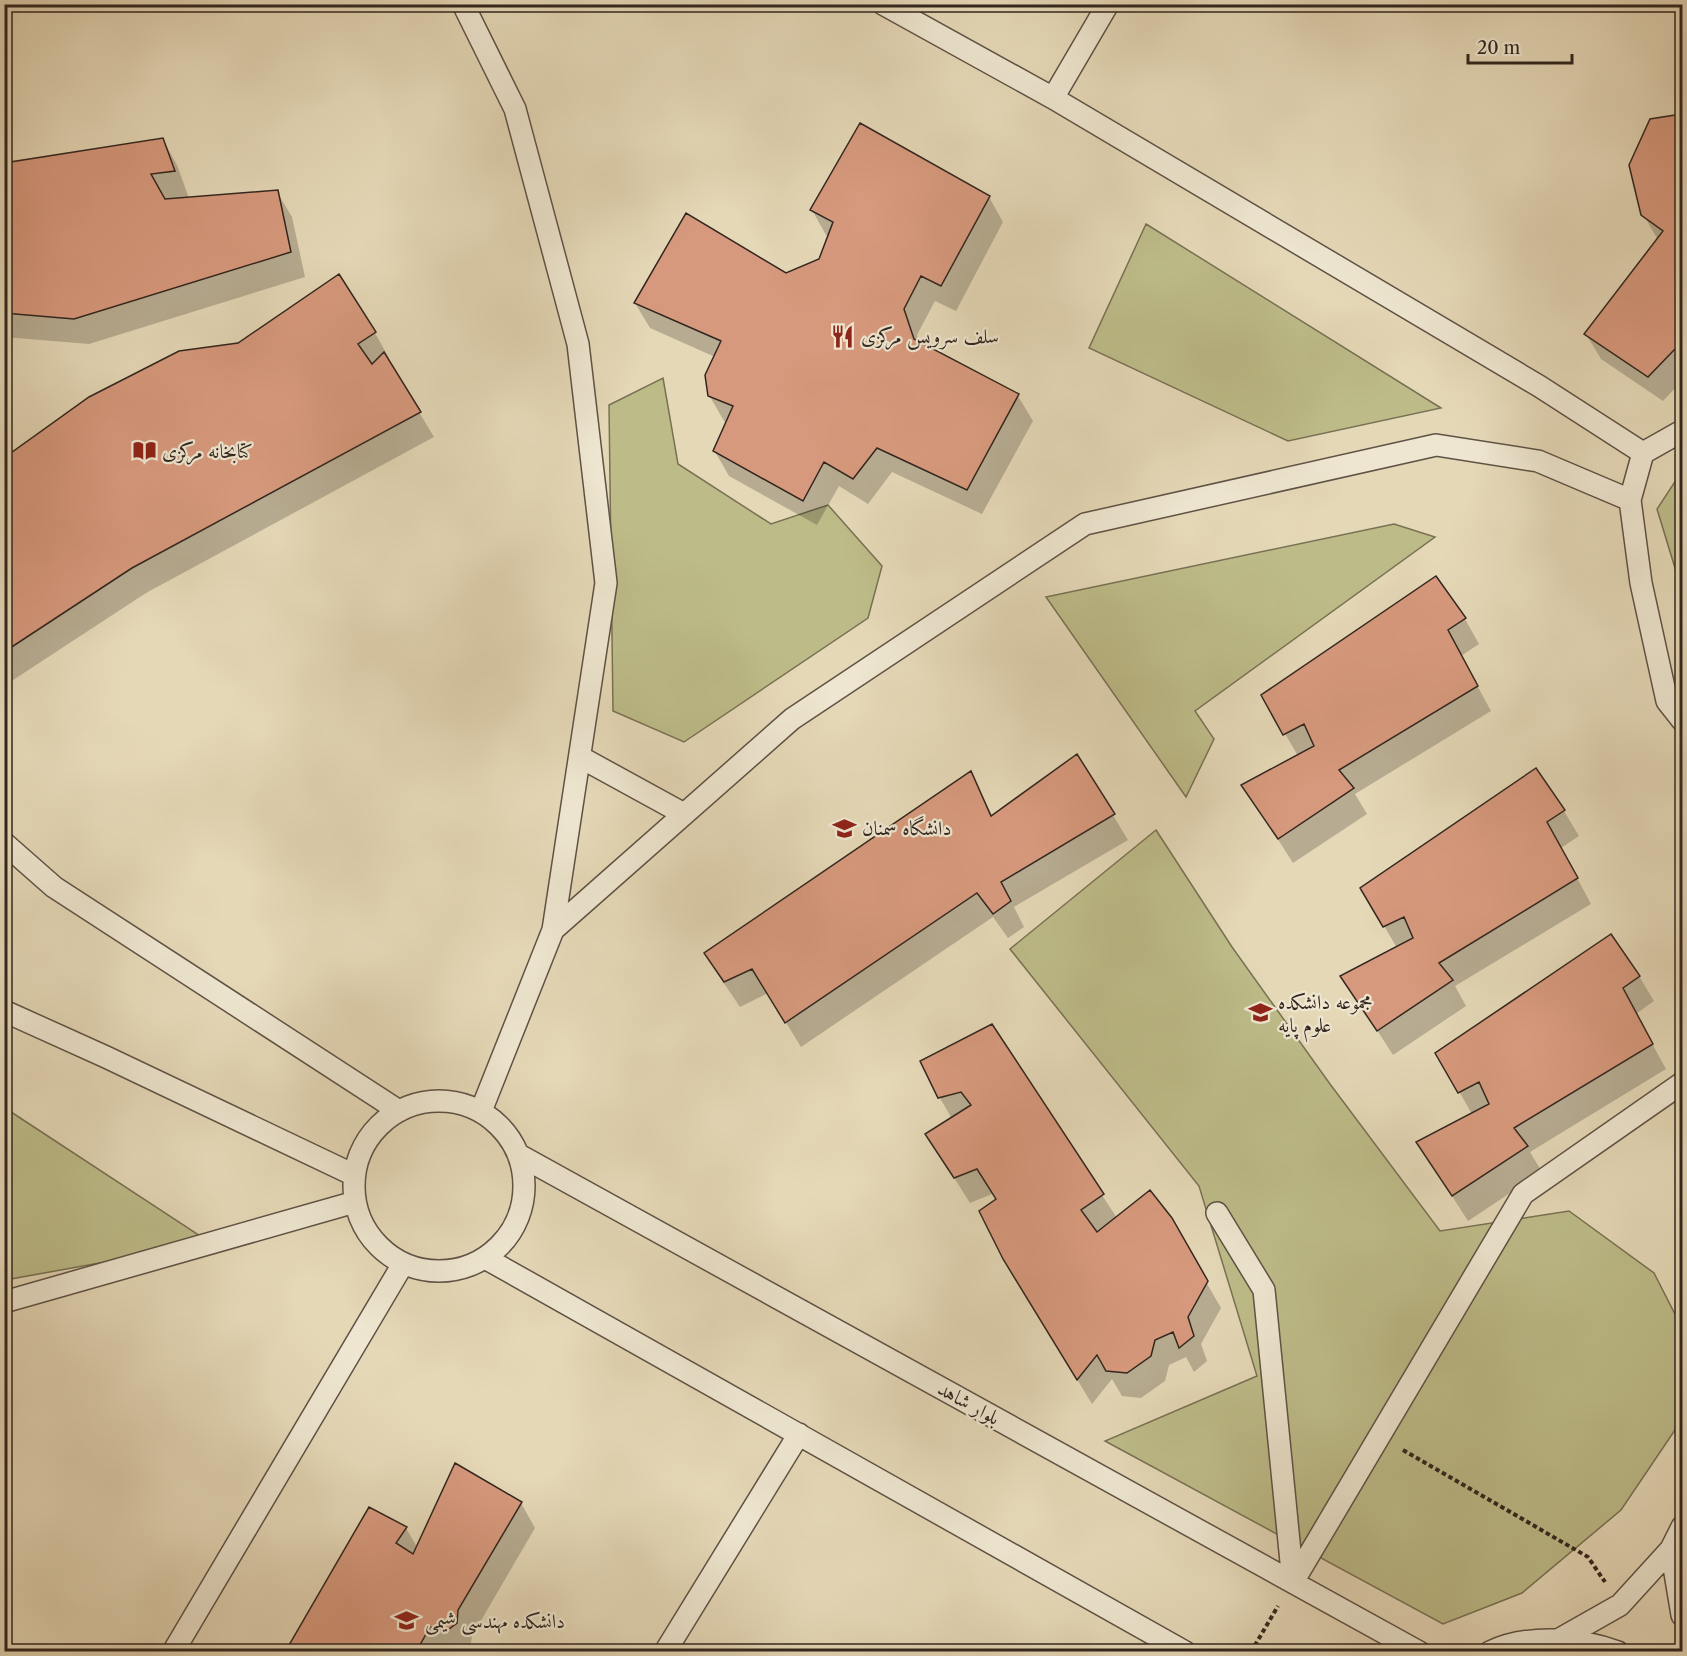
<svg xmlns="http://www.w3.org/2000/svg" width="1687" height="1656" font-family="'Libre Caslon Text',Amiri,serif">
<style>
.green{fill:#bdbc89;stroke:#787154;stroke-width:1.5}
.shadow{fill:#0003}
.building{fill:#d7997d;stroke:#32261f;stroke-width:1.5}
.lines{fill:none;stroke-linecap:round;stroke-linejoin:round}
.service-casing{stroke:#5f5245;stroke-width:24}
.path{stroke:#32261f;stroke-width:4;stroke-dasharray:4.5 3;stroke-linecap:butt}
.service{stroke:#eee6d0;stroke-width:21}
.labels{text-anchor:middle;dominant-baseline:central;stroke-width:4.5;stroke-linejoin:round;paint-order:stroke}
.poi-label{font-size:20px;fill:#32261f;stroke:#eee6d0;text-anchor:start}
.street-label{font-size:20px;fill:#32261f;stroke:#eee6d0}
</style>
<rect width="100%" height="100%" fill="#e5d8b7"/>
<filter id="stains"><feTurbulence type="fractalNoise" baseFrequency=".00333" numOctaves="4"/><feColorMatrix values="0 0 0 0 .2 0 0 0 0 .09 0 0 0 0 .02 0 0 0 .5 -.17"/></filter>
<radialGradient id="worn" r=".72"><stop offset=".6" stop-color="#630" stop-opacity="0"/><stop offset="1" stop-color="#630" stop-opacity=".3"/></radialGradient>
<path class="green" d="M1146,224L1441,408L1288,441L1089,348Z
M663,378L678,464L771,524L828,505L882,566L868,618L684,742L613,711L609,405Z
M1682,471V591L1657,509Z
M1394,524L1435,537L1195,711L1214,739L1186,797L1046,597Z
M1156,830L1232,947L1330,1084L1440,1231L1569,1211L1654,1273L1682,1328V1383L1675,1430L1621,1510L1522,1593L1443,1624L1105,1441L1257,1376L1199,1186L1010,949Z
M5,1108L211,1243L5,1280Z"/>
<path class="shadow" d="M1682,115V381L1663,401L1601,359L1586,334L1658,240L1643,214L1651,121Z
M163,140L177,165L189,198L277,192L292,217L305,277L89,344L4,337V164Z
M989,197L1003,222L956,311L935,301L917,335L920,344L1018,396L1033,421L982,514L892,472L868,504L839,486L817,525L729,476L714,450L727,422L724,421L709,395L715,357L650,328L635,303L786,275L820,260L829,236L826,235L812,210Z
M375,333L389,358L387,359L434,437L146,593L4,686V459Z
M1465,619L1479,644L1461,656L1491,711L1355,794L1367,814L1293,863L1243,785L1298,756L1263,696Z
M1077,756L1128,840L1014,907L1024,927L1008,938L993,917L801,1047L768,993L740,1007L721,979L706,954L971,774L993,817Z
M1536,770L1564,811L1579,836L1561,848L1591,904L1455,986L1466,1006L1393,1055L1343,977L1397,948L1362,888Z
M1639,976L1654,1001L1636,1014L1666,1069L1530,1152L1542,1172L1468,1221L1418,1143L1472,1114L1437,1053Z
M991,1026L1117,1218L1170,1219L1221,1308L1201,1344L1207,1361L1194,1372L1186,1357L1169,1365L1165,1381L1141,1398L1122,1396L1112,1379L1092,1404L1020,1285L997,1200L992,1194L970,1203L927,1135L952,1119L940,1098Z
M521,1503L535,1528L472,1636L470,1649L467,1652H286L369,1509L406,1528L417,1547Z"/>
<path class="building" d="M1682,114V354L1675,349L1648,377L1584,334L1663,231L1641,215L1629,165L1650,119Z
M860,123L990,196L941,286L921,276L904,309L914,339L1019,394L967,490L877,448L853,479L824,462L803,501L713,451L733,406L708,396L705,375L721,341L634,303L686,213L786,273L819,259L833,222L810,210Z
M163,138L175,171L151,174L165,199L278,190L291,252L74,319L4,313V163Z
M339,274L376,332L358,344L372,364L384,352L421,412L132,568L4,652V458L89,397L179,351L238,343Z
M1436,576L1466,618L1448,630L1478,686L1339,770L1354,788L1278,839L1241,785L1314,746L1304,724L1283,735L1261,695Z
M1077,754L1115,814L1001,882L1011,901L993,914L977,893L785,1023L752,969L724,982L704,953L971,771L991,816Z
M1536,768L1565,810L1547,822L1578,878L1439,963L1453,980L1377,1031L1340,976L1413,938L1404,917L1383,927L1360,888Z
M1611,934L1640,976L1623,988L1653,1044L1514,1128L1528,1146L1452,1196L1416,1142L1489,1104L1479,1082L1458,1093L1435,1053Z
M992,1024L1104,1194L1081,1210L1097,1232L1150,1190L1172,1218L1208,1281L1188,1317L1194,1336L1179,1348L1173,1332L1155,1340L1151,1356L1127,1373L1106,1371L1097,1355L1077,1380L1003,1259L979,1211L996,1199L977,1169L954,1178L925,1134L971,1105L961,1092L938,1098L920,1061Z
M455,1463L522,1502L458,1610L457,1623L445,1632L430,1627L416,1652H285L369,1507L407,1527L396,1543L413,1554Z"/>
<g class="lines">
<defs>
<path id="service" d="M463,4L515,109L578,344L606,583L553,930
M883,4L1053,98L1539,386L1643,453
M1053,98L1108,4
M1682,431L1643,453L1630,500L1641,583L1667,701L1682,720
M580,757L684,814
M4,843L54,887L399,1111
M4,1011L106,1057L354,1175
M354 1186a85 85 0 1 1 170 0a85 85 0 1 1-170 0Z
M481,1111L553,930L792,719L1085,524L1436,445L1538,461L1630,500
M519,1155L1419,1652
M1217,1213L1264,1290L1293,1582
M485,1258L1185,1652
M4,1302L355,1202
M1671,1549L1682,1615
M1293,1582L1523,1194L1682,1083
M1560,1639L1620,1605L1671,1549L1682,1527
M173,1652L403,1264
M665,1652L799,1434
M1490,1652C1527,1634 1580,1638 1618,1652"/>
</defs>
<use href="#service" class="service-casing"/>
<path class="path" d="M1403,1450L1588,1557L1605,1582
M1251,1652L1278,1606"/>
<use href="#service" class="service"/>
</g>
<defs>
<symbol id="restaurant-bare" viewBox="-9 -9 18 18"><path d="M-5-6h1v4h1v-4h1v4h1v-4h1v5L-1.5 .5V6h-2V.5L-5-1ZM5-6V6H3V1.5H1.5Q1.5-4 5-6Z" fill="#8f2418" stroke="#eee6d0" stroke-width="2.5" paint-order="stroke"/></symbol>
<symbol id="library-bare" viewBox="-9 -9 18 18"><path d="M-6-4Q-3-5.5-.7-3.5V5Q-3 3-6 4ZM6-4Q3-5.5 .7-3.5V5Q3 3 6 4Z" fill="#8f2418" stroke="#eee6d0" stroke-width="2.5" paint-order="stroke"/></symbol>
<symbol id="university-bare" viewBox="-9 -9 18 18"><path d="M0-5L7-2L0 1L-7-2ZM-4 1L0 2.5L4 1V4Q0 6-4 4Z" fill="#8f2418" stroke="#eee6d0" stroke-width="2.5" paint-order="stroke"/></symbol>
</defs>
<g fill-rule="evenodd">
<use href="#restaurant-bare" x="826" y="320" width="33" height="33"/>
<use href="#library-bare" x="128" y="434" width="33" height="33"/>
<use href="#university-bare" x="828" y="812" width="33" height="33"/>
<use href="#university-bare" x="1244" y="996" width="33" height="33"/>
<use href="#university-bare" x="390" y="1604" width="33" height="33"/>
</g>
<g class="labels">
<g class="poi-label">
<text x="861" y="336">سلف سرویس مرکزی</text>
<text x="162" y="451">کتابخانه مرکزی</text>
<text x="862" y="828">دانشگاه سمنان</text>
<text x="1278" y="1002">مجموعه دانشکده<tspan x="1278" dy="23">علوم پایه</tspan></text>
<text x="425" y="1621">دانشکده مهندسی شیمی</text>
</g>
<g class="street-label">
<text transform="translate(969 1403) rotate(29)">بلوار شاهد</text>
</g>
</g>
<rect width="1687" height="1656" fill="none" stroke="#e5d8b7" stroke-width="24"/>
<rect x="6" y="6" width="1675" height="1644" fill="none" stroke="#32261f" stroke-width="3"/>
<rect x="12" y="12" width="1663" height="1632" fill="none" stroke="#32261f" stroke-width="1.5"/>
<path d="M1468 54v9h104v-9" fill="none" stroke="#32261f" stroke-width="3"/>
<text x="1477" y="54" font-size="18" fill="#32261f" stroke="#eee6d0" stroke-width="4.5" paint-order="stroke">20 m</text>
<rect width="100%" height="100%" filter="url(#stains)"/>
<rect width="100%" height="100%" fill="url(#worn)"/>
</svg>
